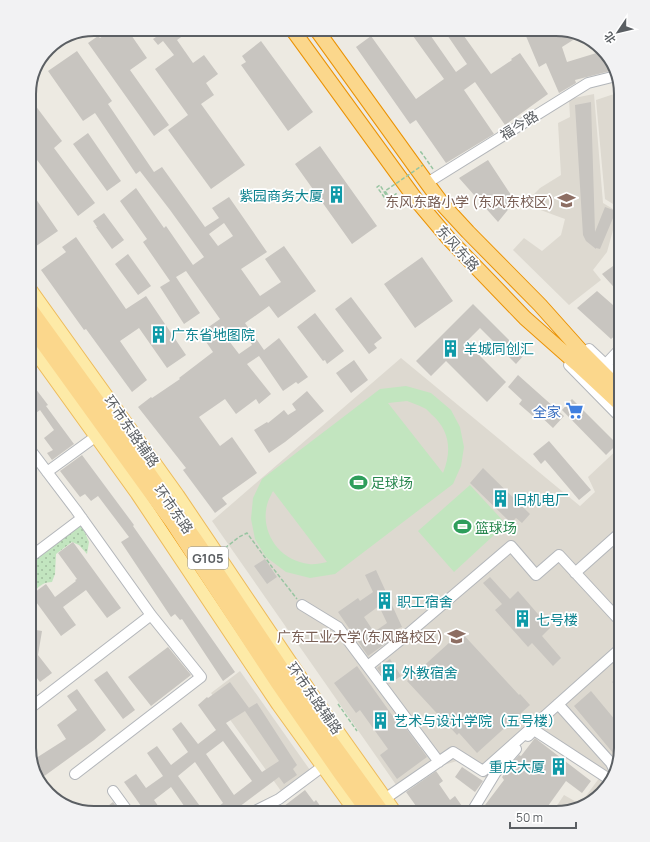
<svg xmlns="http://www.w3.org/2000/svg" width="650" height="842" font-family="Manrope,'Noto Sans SC',sans-serif">
<style>
.education{fill:#ddd9d0}
.grass{fill:url(#grass-dots)}
.pitch{fill:#c2e5bf;fill-rule:evenodd}
.building{fill:#c8c5c0;fill-rule:evenodd}
.lines{fill:none;stroke-linecap:round;stroke-linejoin:round}
.minor-casing{stroke:#b3b6ba;stroke-width:12}
.major-casing{stroke:#eebb5a;stroke-width:14}
.highway-casing{stroke:#eb9305;stroke-width:16}
.path{stroke:#98c5a2;stroke-width:1.5;stroke-dasharray:4 2;stroke-linecap:butt}
.minor{stroke:#fff;stroke-width:10}
.major{stroke:#fdeaa7;stroke-width:12}
.highway{stroke:#fbd78c;stroke-width:14}
.path-bridge{stroke:#98c5a2;stroke-width:1.5;stroke-dasharray:4 2;stroke-linecap:butt}
.labels{text-anchor:middle;dominant-baseline:central;stroke-width:3.5;stroke-linejoin:round;paint-order:stroke}
.shield{fill:#fff;stroke:#8c8f92;stroke-width:1}
.shield-label{font-size:13px;font-weight:bold;fill:#5b5f63}
.street-label{font-size:14px;fill:#5b5f63;stroke:#fff}
.culture-label{font-size:14px;fill:#0d838f;stroke:#fff;text-anchor:start}
.education-label{font-size:14px;fill:#785e54;stroke:#fff;text-anchor:end}
.shop-label{font-size:14px;fill:#366cbe;stroke:#fff;text-anchor:end}
.leisure-label{font-size:14px;fill:#27864d;stroke:#fff;text-anchor:start}
.rim{fill:none;stroke:#5b5f63;stroke-width:2}
</style>
<defs>
<pattern id="grass-dots" width="8" height="8" patternUnits="userSpaceOnUse"><rect width="8" height="8" fill="#c2e5bf"/><path d="M2 2h.1M6 6h.1" fill="none" stroke="#a1bd9f" stroke-width="1.8" stroke-linecap="round"/></pattern>
</defs>
<rect width="100%" height="100%" fill="#edeae2"/>
<path class="education" d="M620,92L621,94V209L605,199L596,100Z
M594,94L603,203L618,212L607,252L593,270L601,280L569,305L513,250L524,238L542,251L561,235L565,219L554,215L538,209L529,199L540,188L561,175L558,123L570,117L569,99Z
M401,358L580,506L595,492L588,477L621,446V748L613,779L536,726L487,779L457,761L437,767L399,789L212,521Z
M240,671L310,770L281,791L211,693Z
M600,777L609,784L592,802L556,813H552L564,795L580,804Z"/>
<path class="grass" d="M79,525L83,528L89,542L87,554L79,545L72,542L56,554L55,574L52,582C38,583 40,589 29,594V561Z"/>
<path class="pitch" d="M406,386L431,393L451,410L460,427L464,447L461,466L453,484L335,574L310,578L286,572L266,557L255,539L251,519L253,498L262,479L380,389ZM407,401C412,403 419,405 424,408C427,409 429,412 431,414C450,430 452,451 443,473L388,403ZM273,491L327,562C322,563 314,565 309,564C280,561 260,533 267,505C268,500 271,495 273,491Z
M470,485L506,524L454,572L418,531Z"/>
<path class="building" d="M113,29H127L147,58L130,70L169,125L154,136L88,43L98,36L100,38Z
M156,29H180L184,35L177,40L193,63L204,55L218,74L206,83L214,95L201,104L245,165L211,189L168,130L188,115L155,69L174,55L163,41L158,45L153,39L159,35Z
M408,29H426L456,72L467,64L443,29H459L491,74L512,60L511,59L520,53L548,94L505,125L475,82L464,90L494,134L446,163L416,120L410,124L356,47L371,36L416,99L444,79Z
M523,29H560L581,35L562,47L567,62L603,51L605,53L610,71L575,80L576,83L559,93L546,63L539,67Z
M261,41L313,112L288,131L241,65L246,62L242,56Z
M77,51L112,101L108,104L154,172L162,167L205,227L219,218L212,208L229,197L267,252L241,269L260,296L281,282L265,259L284,246L316,291L278,318L269,306L245,323L264,350L279,338L308,377L298,384L296,382L283,391L259,356L247,364L271,394L259,404L256,399L236,414L225,399L199,417L220,446L232,437L257,473L222,498L227,504L215,513L183,470L186,468L138,407L151,397L152,398L180,379L179,378L213,352L200,333L220,319L186,271L176,277L200,313L184,324L160,287L170,281L143,242L147,239L120,201L136,188L164,228L166,226L193,265L204,257L170,210L140,171L136,174L95,113L83,121L48,71ZM224,223L233,236L218,246L209,234ZM240,327L252,345L239,354L226,337Z
M29,97L62,141L54,148L95,203L78,216L29,149Z
M591,102L595,232L605,207L616,211L600,249L596,248V249L586,241L583,235L575,105Z
M88,133L121,181L107,191L73,144Z
M320,146L377,226L352,244L295,164Z
M488,160L515,201L498,222L459,178Z
M29,189L58,231L29,251Z
M104,213L124,240L112,249L96,227H97L93,221Z
M76,237L126,309L146,296L186,355L167,368L139,328L120,341L147,380L132,392L86,329L84,330L41,270L66,252L62,247Z
M128,254L151,286L138,295L115,264Z
M422,257L453,301L415,328L384,284Z
M613,266L621,273V295L602,274Z
M597,291L621,312V331L611,339L577,308Z
M351,297L382,338L374,344L377,348L369,354L335,309Z
M473,304L524,355L516,364L480,328L466,342L506,382L487,402L446,361L431,376L416,361Z
M315,313L344,351L327,364L325,360L323,361L297,327Z
M354,360L368,380L351,393L336,373Z
M518,375L564,416L553,428L537,413L534,417L519,404L522,400L508,387Z
M29,380L48,405L46,406L74,444L52,460L47,453L53,450L44,438L54,430L40,410L29,418Z
M307,391L324,411L285,442L269,453L254,430L267,422L268,423L284,410L288,415L296,410L292,404Z
M572,399L617,444L606,455L562,410Z
M549,441L591,490L579,500L545,460L541,464L533,454Z
M82,455L134,525L133,526L235,672L223,681L182,619L180,620L175,614L171,617L121,542L129,537L98,496L91,501L85,494L80,497L60,471Z
M483,468L530,514L522,523L516,518L511,523L470,483Z
M73,542L121,608L107,618L86,590L63,607L76,625L61,636L31,595L46,584L55,597L76,581L75,580L77,579L58,553Z
M265,559L277,577L267,584L254,566Z
M376,570L402,627L385,634L389,641L368,656L338,612L358,598L360,601L373,592L365,575ZM379,606L387,623L374,632L364,617Z
M490,577L510,599L518,591L550,628L542,636L561,658L553,666L532,643L528,647L495,610L502,604L483,583Z
M29,620L36,630L42,631L38,655L52,673L40,682L29,668Z
M461,632L519,695L520,694L530,705L477,753L459,733L457,735L407,681Z
M168,647L191,675L151,706L128,677Z
M390,659L401,676L389,684L377,668Z
M357,666L402,729L405,727L427,757L397,779L380,755L388,749L360,710L356,713L334,683Z
M107,671L135,710L123,719L94,680Z
M621,674V693L612,682Z
M230,682L249,708L247,709L257,703L297,765L293,769L297,775L284,784L279,777L231,813H210L223,803L195,762L178,776L205,813H189L171,787L154,800L163,813H146L124,782L136,774L146,788L163,776L147,753L157,746L171,765L188,752L172,729L181,722L198,744L216,730L198,705L207,697L208,698ZM245,711L279,761L262,772L226,723ZM223,741L252,781L234,795L206,754Z
M77,689L106,730L94,740L43,777L40,775L38,777L33,760L66,739L57,725L77,710L67,696Z
M591,691L621,727V748L618,759L574,706Z
M535,738L591,781L582,793L566,781L543,813H479L504,780L502,777L507,771L506,770L519,755L521,756Z
M462,767L483,781L475,792L455,777Z
M436,771L443,781L439,784L450,800L455,796L464,809L459,813H421L406,792Z
M305,790L314,802L316,800L325,813H275Z
M113,802L121,813H99Z"/>
<g class="lines">
<defs>
<path id="minor" d="M427,183L588,83L616,76
M589,349L621,379
M569,365L621,418
M605,365L621,348
M29,448L76,510L151,615L201,677L75,774
M47,472L102,432
M29,558L82,518
M575,573L621,532
M302,605L338,627L439,762
M368,666L409,633L511,546L536,575L559,555L621,622
M558,704L611,763L615,771
M29,709L151,615
M528,736L534,730L612,781
M113,791L129,813
M386,798L453,752L483,771L621,648
M251,813L279,799L322,767
M471,813L496,772L516,749"/>
<path id="major" d="M29,287L178,495L325,713L396,813
M29,344L137,494L278,705L356,813"/>
<path id="highway" d="M292,29L417,201L449,239L525,318L577,364L621,405
M316,29L427,183L444,206L468,232L540,305L582,352L621,391
M29,307L139,459L199,545L283,671L328,737L383,813
M29,324L172,522L277,682L340,773L369,813"/>
</defs>
<use href="#minor" class="minor-casing"/>
<use href="#major" class="major-casing"/>
<use href="#highway" class="highway-casing"/>
<path class="path" d="M420,152H421L433,169
M389,200L397,193
M225,548L239,537L247,533L272,567L297,599
M338,704L357,731"/>
<use href="#minor" class="minor"/>
<use href="#major" class="major"/>
<use href="#highway" class="highway"/>
<path class="path-bridge" d="M389,200L380,185L377,187L389,204L392,201L385,191L423,165"/>
</g>
<defs>
<symbol id="building-bare" viewBox="-9 -9 18 18"><path d="M-4-6H4V6H1V3H-1V6H-4ZM-2.5-4.3h1.7v1.8h-1.7ZM.8-4.3h1.7v1.8H.8ZM-2.5-1h1.7V.8h-1.7ZM.8-1h1.7V.8H.8Z" fill="#0f9aa8" stroke="#fff" stroke-width="2.5" paint-order="stroke"/></symbol>
<symbol id="school-bare" viewBox="-9 -9 18 18"><path d="M0-5L7-2L0 1L-7-2ZM-4 1L0 2.5L4 1V4Q0 6-4 4Z" fill="#8d6e63" stroke="#fff" stroke-width="2.5" paint-order="stroke"/></symbol>
<symbol id="supermarket-bare" viewBox="-9 -9 18 18"><path d="M-6-5.5h2.5l.6 2H6L4.5 2H-2.5L-4.4-4H-6ZM-1.5 3.2a1.3 1.3 0 1 0 .1 0ZM3 3.2a1.3 1.3 0 1 0 .1 0Z" fill="#3f7fe0" stroke="#fff" stroke-width="2.5" paint-order="stroke"/></symbol>
<symbol id="stadium-bare" viewBox="-9 -9 18 18"><path d="M0-5a6.5 5 0 1 0 0 10a6.5 5 0 1 0 0-10ZM-3.5-1.8h7v3.6h-7Z" fill="#2e9e5b" stroke="#fff" stroke-width="2.5" paint-order="stroke"/></symbol>
<symbol id="university-bare" viewBox="-9 -9 18 18"><path d="M0-5L7-2L0 1L-7-2ZM-4 1L0 2.5L4 1V4Q0 6-4 4Z" fill="#8d6e63" stroke="#fff" stroke-width="2.5" paint-order="stroke"/></symbol>
</defs>
<g fill-rule="evenodd">
<use href="#building-bare" x="324" y="182" width="25" height="25"/>
<use href="#school-bare" x="554" y="188" width="25" height="25"/>
<use href="#building-bare" x="146" y="322" width="25" height="25"/>
<use href="#building-bare" x="438" y="336" width="25" height="25"/>
<use href="#supermarket-bare" x="562" y="398" width="25" height="25"/>
<use href="#stadium-bare" x="346" y="470" width="25" height="25"/>
<use href="#building-bare" x="488" y="486" width="25" height="25"/>
<use href="#stadium-bare" x="450" y="514" width="25" height="25"/>
<use href="#building-bare" x="372" y="588" width="25" height="25"/>
<use href="#building-bare" x="510" y="606" width="25" height="25"/>
<use href="#university-bare" x="444" y="624" width="25" height="25"/>
<use href="#building-bare" x="376" y="660" width="25" height="25"/>
<use href="#building-bare" x="368" y="708" width="25" height="25"/>
<use href="#building-bare" x="546" y="754" width="25" height="25"/>
</g>
<g class="labels">
<rect class="shield" x="188" y="547" width="40" height="22" rx="3"/>
<g class="shield-label">
<text x="208" y="558">G105</text>
</g>
<g class="street-label">
<text transform="translate(519 125) rotate(-32)">福今路</text>
<text transform="translate(458 248) rotate(48)">东风东路</text>
<text transform="translate(132 431) rotate(55)">环市东路辅路</text>
<text transform="translate(174 509) rotate(55)">环市东路</text>
<text transform="translate(315 698) rotate(55)">环市东路辅路</text>
</g>
<g class="culture-label">
<text x="323" y="195" text-anchor="end">紫园商务大厦</text>
<text x="171" y="334">广东省地图院</text>
<text x="464" y="348">羊城同创汇</text>
<text x="513" y="499">旧机电厂</text>
<text x="397" y="601">职工宿舍</text>
<text x="536" y="619">七号楼</text>
<text x="402" y="672">外教宿舍</text>
<text x="394" y="720">艺术与设计学院（五号楼）</text>
<text x="545" y="766" text-anchor="end">重庆大厦</text>
</g>
<g class="education-label">
<text x="554" y="201">东风东路小学 (东风东校区)</text>
<text x="443" y="636">广东工业大学(东风路校区)</text>
</g>
<g class="shop-label">
<text x="561" y="411">全家</text>
</g>
<g class="leisure-label">
<text x="371" y="482">足球场</text>
<text x="475" y="527">篮球场</text>
</g>
</g>
<path d="M0 0H650V842H0ZM94 36H556A58 58 0 0 1 614 94V748A58 58 0 0 1 556 806H94A58 58 0 0 1 36 748V94A58 58 0 0 1 94 36Z" fill="#f2f2f3" fill-rule="evenodd"/>
<path class="rim" d="M94 36H556A58 58 0 0 1 614 94V748A58 58 0 0 1 556 806H94A58 58 0 0 1 36 748V94A58 58 0 0 1 94 36Z"/>
<g transform="translate(618 32) rotate(235)" stroke="#ffffff" stroke-width="3" paint-order="stroke">
<path d="M0-3L7 15L0 10L-7 15Z" fill="#5b5f63"/>
<text y="-6" font-size="11" font-weight="bold" text-anchor="middle" fill="#5b5f63">北</text>
</g>
<path d="M510 822v6h66v-6" fill="none" stroke="#5b5f63" stroke-width="2"/>
<text x="516" y="822" font-size="12" fill="#5b5f63" stroke="#ffffff" stroke-width="3" paint-order="stroke">50 m</text>
</svg>
